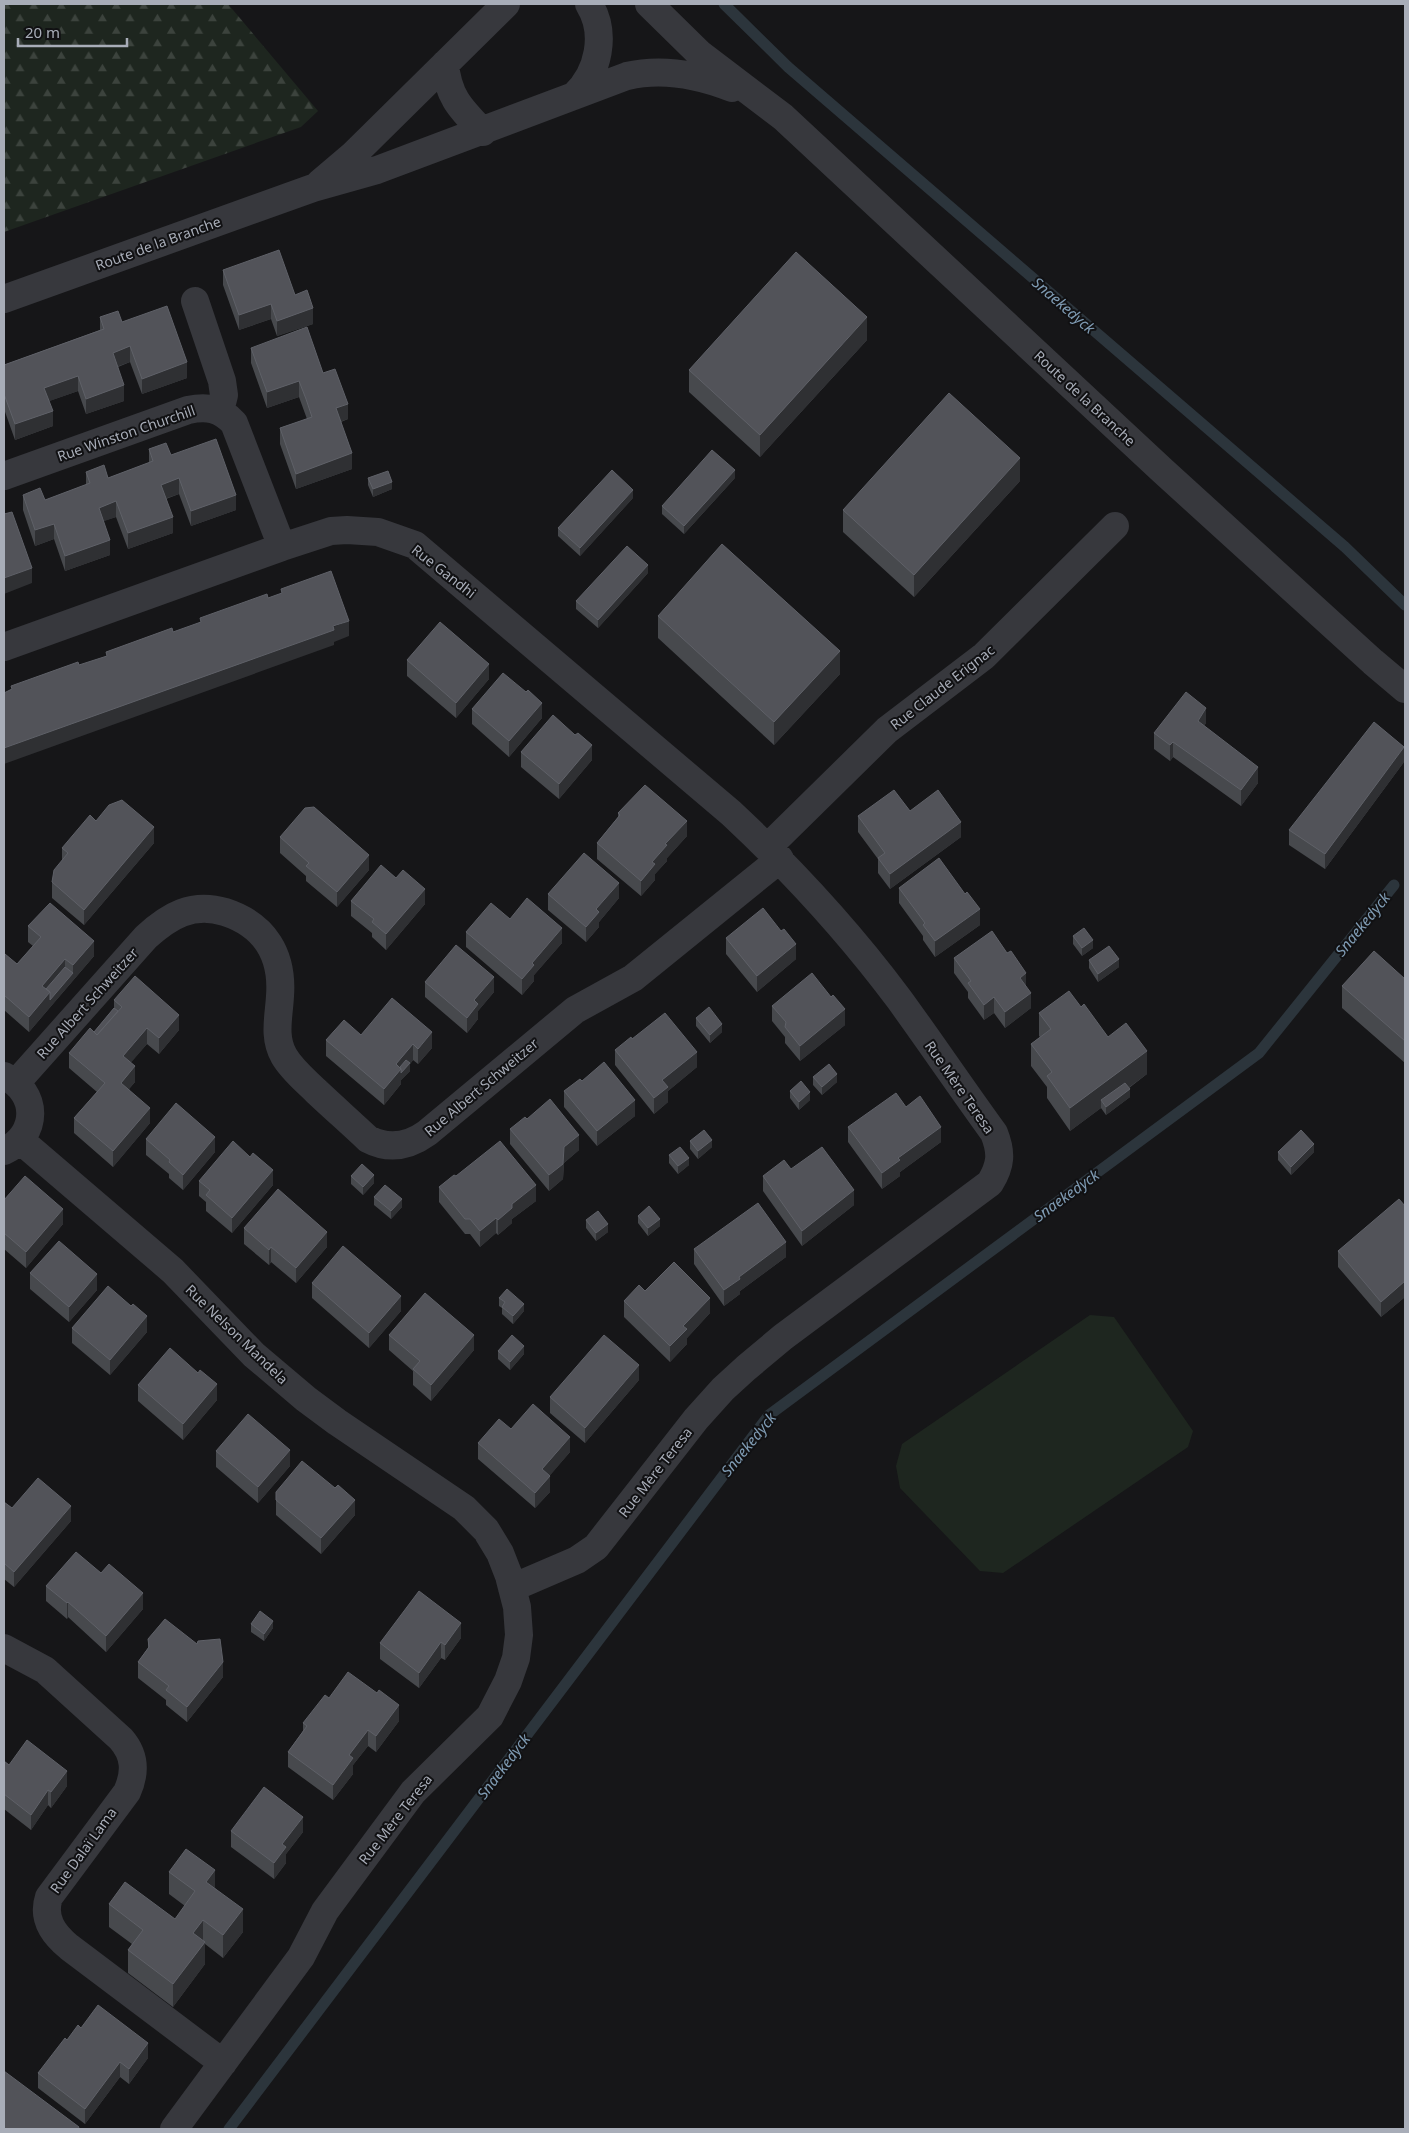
<svg xmlns="http://www.w3.org/2000/svg" width="1409" height="2133" font-family="'Noto Sans',sans-serif">
<style>
.grass{fill:#1e261f}
.forest{fill:url(#forest-firs)}
.lines{fill:none;stroke-linecap:round;stroke-linejoin:round}
.stream{stroke:#2c353c;stroke-width:11}
.minor{stroke:#37383d;stroke-width:28}
.wall{fill:#47494d}
.shaded-wall{fill:#2f3033}
.building{fill:#525359;stroke:#5f6168}
.labels{text-anchor:middle;dominant-baseline:central;stroke-width:4;stroke-linejoin:round;paint-order:stroke}
.street-label{font-size:14px;fill:#a8adb8;stroke:#111113}
.water-label{font-size:15px;font-style:italic;fill:#7f9bb3;stroke:#111113}
</style>
<defs>
<pattern id="forest-firs" width="22" height="20" patternUnits="userSpaceOnUse" patternTransform="scale(1.25)"><rect width="22" height="20" fill="#1e261f"/><path d="M5 1l3.5 6h-7zM16 11l3.5 6h-7z" fill="#3c433d"/></pattern>
</defs>
<rect width="100%" height="100%" fill="#161618"/>
<path class="grass" d="M1090,1315L1114,1317L1193,1431L1188,1447L1003,1573L980,1571L900,1488L896,1466L902,1444Z"/>
<path class="forest" d="M4,4H228L318,111L301,127L4,232Z"/>
<g class="lines">
<path class="stream" d="M724,4L788,67L1345,547L1405,605
M229,2129L769,1415L1259,1053L1394,885"/>
<path class="minor" d="M649,4L700,54L783,117L1163,471L1373,662L1405,689
M445,64C448,97 461,109 483,132
M574,96C599,73 607,33 589,4
M320,183L353,155L506,4
M4,299L313,188L377,170L627,76C661,68 699,75 732,88
M195,301L222,381L224,395L220,411
M4,476L188,410C207,406 220,408 234,423L282,547
M4,647L282,547L331,531L347,530L378,532L415,545L731,813C792,870 849,932 899,999C931,1043 962,1089 994,1133C1002,1153 1001,1165 990,1183L783,1337L746,1368L723,1389L696,1419L596,1547L577,1560L512,1588
M768,847L887,730L984,656L1115,526
M4,1076C39,1092 39,1135 4,1151
M16,1083L146,937C169,916 192,902 225,912C265,925 283,955 280,996C279,1016 273,1037 284,1056C292,1070 306,1081 317,1092C334,1108 351,1123 368,1139C389,1150 409,1146 427,1133L575,1010L633,978L780,859
M20,1140L173,1271L254,1355L306,1399L337,1422L464,1508L486,1530L500,1553L509,1576L517,1607L519,1635L516,1658L508,1681L490,1716L413,1792L325,1911L301,1957L174,2129
M4,1648L45,1670L121,1739C135,1755 136,1772 127,1792L49,1897C42,1918 53,1934 69,1947L223,2063"/>
</g>
<path class="wall" d="M223,270L295,295L313,324L277,336L271,319L239,330L223,285Z
M100,317L122,322L187,378L142,394L130,362L118,367L124,401L86,414L78,391L49,401L53,426L15,440L4,409V365L100,330Z
M867,340L760,457L689,392V370Z
M251,348L323,373L348,419L341,422L352,469L296,489L280,444V428L307,419L299,397L267,408L251,363Z
M149,449L171,455L236,510L191,526L179,494L166,499L173,533L128,549L116,517L103,521L110,555L65,571L54,539L35,546L23,510V495L45,500L86,485V472L108,478L149,463Z
M368,478L392,489L373,497L368,485Z
M735,478L684,534L662,514V506Z
M1020,481L914,597L843,532V510Z
M633,498L580,556L558,536V528Z
M648,573L598,628L576,609V601Z
M658,616L840,674L774,745L658,638Z
M407,660L489,679L456,718L407,676Z
M472,709L542,718L509,757L472,724Z
M1206,723L1204,726L1258,783L1241,806L1173,757L1170,761L1154,749V733Z
M575,735L592,760L559,799L521,767V752Z
M1404,762L1325,869L1289,845V830Z
M910,811L961,837L890,889L878,873V859L858,832V816Z
M618,813L687,836L667,858V861L655,874V880L641,896L597,859V843L618,817Z
M96,821L154,843L84,925L52,898V882L62,861V848Z
M280,837L369,870L337,907L306,881V876L280,853Z
M899,888L980,925L935,957L923,940V936L899,903Z
M548,894L619,898L599,922V927L586,942L548,910Z
M351,901L425,904L386,950L372,937V933L351,916Z
M510,919L562,943L534,975V981L522,995L466,947V932Z
M28,926L94,956L29,1032L4,1010V955L17,964L33,946L28,942Z
M1073,936L1093,948L1082,956L1073,944Z
M726,938L796,959L757,992L726,954Z
M954,958L1026,986L1031,1008L1005,1028L994,1013L984,1020L968,998V992L954,973Z
M1089,960L1119,967L1098,982L1089,968Z
M1405,979V1063L1342,1008V986Z
M425,982L494,992L478,1011V1019L467,1033L425,997Z
M114,1000L179,1030L159,1054L147,1044L130,1063L135,1082L129,1089L150,1123L113,1167L74,1133V1118L97,1092L69,1068V1053L94,1032L114,1008Z
M772,1006L845,1025L800,1061L785,1043V1037L772,1021Z
M1081,1007L1108,1037L1147,1074L1129,1088L1130,1097L1106,1115L1101,1108L1070,1131L1047,1098V1087L1031,1066V1044L1040,1037L1039,1036V1013Z
M696,1018L722,1032L710,1043L696,1026Z
M361,1035L432,1048L418,1064L413,1060L410,1064V1071L401,1080V1084L384,1105L326,1056V1040Z
M632,1039L697,1067L668,1091V1102L654,1114L615,1065V1050Z
M813,1077L837,1082L822,1095L813,1085Z
M582,1081L635,1116L597,1146L564,1107V1091Z
M790,1091L810,1100L799,1110L790,1098Z
M906,1107L941,1142L900,1172V1176L882,1189L848,1142V1127Z
M527,1119L579,1150L564,1163L563,1179L549,1191L510,1144V1129Z
M146,1139L215,1152L183,1190L169,1178V1174L146,1155Z
M690,1141L712,1147L698,1159L690,1149Z
M1278,1152H1314L1291,1175L1278,1160Z
M669,1155L689,1165L678,1174L669,1163Z
M791,1169L854,1205L802,1246L763,1191V1176Z
M351,1176L374,1183L363,1195L351,1184Z
M456,1176L536,1201L512,1219V1223L498,1235L496,1233L480,1247L470,1234H465L439,1202V1187Z
M199,1181L273,1185L232,1233L206,1211V1202L199,1196Z
M374,1197L402,1207L391,1219L374,1205Z
M4,1200L63,1224L26,1268L4,1249Z
M1405,1206V1297L1381,1317L1338,1267V1251Z
M638,1216L660,1226L648,1236L638,1223Z
M586,1220L608,1232L596,1241L586,1228Z
M244,1228L327,1247L296,1283L271,1262L269,1265L244,1244Z
M694,1249L786,1257L740,1291V1294L724,1306L694,1264Z
M30,1273L97,1290L69,1322L30,1289Z
M312,1283L401,1311L369,1348L312,1298Z
M645,1291L710,1313L687,1338V1344L670,1362L624,1317V1301Z
M499,1298L524,1311L513,1324L502,1314V1308L499,1306Z
M72,1328L147,1332L110,1375L72,1343Z
M389,1335L474,1350L431,1401L413,1385V1371L389,1350Z
M498,1351L524,1354L510,1370L498,1359Z
M639,1380L585,1443L550,1413V1397Z
M138,1385L217,1400L183,1440L138,1401Z
M511,1429L570,1452L549,1476L550,1492L535,1508L478,1459V1443Z
M216,1451L290,1466L258,1503L216,1467Z
M335,1488L355,1515L321,1554L276,1515V1492Z
M4,1502L12,1508L71,1521L14,1587L4,1579Z
M46,1586L143,1609L106,1652L68,1617L67,1619L46,1601Z
M251,1624L273,1628L264,1641L251,1632Z
M461,1638L445,1660L441,1658L419,1688L380,1659V1643Z
M148,1639L197,1644L223,1677L187,1722L166,1705V1700L138,1678V1662L148,1648Z
M329,1698L399,1721L376,1752L368,1746L353,1765V1774L333,1800L288,1767V1752L303,1731V1723Z
M4,1761L9,1765L67,1786L51,1808L48,1805L31,1830L4,1809Z
M231,1831L303,1832L286,1854V1863L274,1879L231,1847Z
M169,1872L215,1888L243,1932L223,1958L205,1944V1964L173,2007L128,1973V1950L132,1944L109,1927V1904L175,1919L185,1906L169,1894Z
M81,2028L148,2058L129,2084L120,2077L85,2124L38,2088V2073L67,2040Z"/>
<path class="shaded-wall" d="M271,304V319L239,330V315Z
M313,308V324L277,336V321Z
M867,317V340L760,457V435Z
M130,346V362L113,368V353Z
M187,362V378L142,394V379Z
M78,376V391L44,403V388Z
M299,381V397L267,408V392Z
M124,385V401L86,414V399Z
M348,404V419L336,423V408Z
M53,411V426L15,440V424Z
M352,453V469L296,489V474Z
M1020,458V481L914,597V575Z
M735,470V478L684,534V526Z
M179,478V494L161,500V485Z
M392,482V489L373,497V489Z
M633,490V498L580,556V548Z
M236,495V510L191,526V511Z
M116,501V517L99,523V508Z
M173,517V533L128,549V533Z
M54,524V539L35,546V530Z
M110,540V555L65,571V556Z
M648,565V573L598,628V620Z
M32,568V583L4,594V578Z
M349,621V636L334,642V645L4,764V748Z
M840,651V674L774,745V722Z
M489,664V679L456,718V703Z
M542,703V718L509,757V741Z
M1206,708V723L1198,736V721Z
M1173,742V757L1170,761V745Z
M592,745V760L559,799V784Z
M1404,747V762L1325,869V854Z
M1258,767V783L1241,806V790Z
M687,821V836L667,858V861L655,874V880L641,896V881L652,862L665,844Z
M961,822V837L890,889V874Z
M154,827V843L84,925V910Z
M369,855V870L337,907V892Z
M619,883V898L599,922V927L586,942V927L596,909Z
M425,889V904L386,950V934Z
M980,909V925L935,957V941Z
M562,928V943L534,975V981L522,995V979L532,963Z
M1093,940V948L1082,956V948Z
M94,941V956L29,1032V1017L42,986L65,959V975L73,973V965Z
M796,944V959L757,992V976Z
M1119,959V967L1098,982V974Z
M1026,973V988L1020,978Z
M494,977V992L478,1011V1019L467,1033V1018L474,1000Z
M1031,993V1008L1005,1028V1012Z
M994,997V1013L984,1020V1005Z
M845,1009V1025L800,1061V1046Z
M179,1015V1030L159,1054V1038Z
M722,1024V1032L710,1043V1035Z
M147,1028V1044L123,1072V1056Z
M432,1032V1048L418,1064V1049Z
M413,1044V1060L410,1064V1071L401,1080V1084L384,1105V1089L396,1064Z
M1147,1051V1074L1105,1105L1101,1100V1108L1070,1131V1108Z
M697,1052V1067L668,1091V1102L654,1114V1098L662,1080Z
M135,1066V1082L121,1098V1083Z
M837,1074V1082L822,1095V1087Z
M1130,1089V1097L1106,1115V1107Z
M810,1092V1100L799,1110V1102Z
M635,1100V1116L597,1146V1131Z
M150,1108V1123L113,1167V1151Z
M941,1127V1142L900,1172V1176L882,1189V1173L898,1158Z
M579,1135V1150L564,1163L563,1179L549,1191V1175L564,1147Z
M215,1137V1152L183,1190V1175Z
M712,1140V1147L698,1159V1151Z
M1314,1144V1152L1291,1175V1167Z
M689,1158V1165L678,1174V1166Z
M273,1170V1185L232,1233V1218Z
M374,1175V1183L363,1195V1187Z
M536,1185V1201L512,1219V1223L498,1235V1220L512,1204Z
M854,1190V1205L802,1246V1231Z
M402,1199V1207L391,1219V1211Z
M63,1209V1224L26,1268V1252Z
M496,1218V1233L480,1247V1231Z
M660,1219V1226L648,1236V1228Z
M608,1224V1232L596,1241V1233Z
M327,1232V1247L296,1283V1268Z
M786,1242V1257L740,1291V1294L724,1306V1290L739,1277Z
M271,1247V1262L269,1265V1250Z
M97,1274V1290L69,1322V1307Z
M1405,1281V1297L1381,1317V1302Z
M401,1296V1311L369,1348V1333Z
M710,1298V1313L687,1338V1344L670,1362V1346L683,1326Z
M524,1304V1311L513,1324V1316Z
M147,1316V1332L110,1375V1360Z
M474,1335V1350L431,1401V1385Z
M524,1346V1354L510,1370V1362Z
M639,1365V1380L585,1443V1428Z
M217,1384V1400L183,1440V1424Z
M570,1437V1452L542,1485V1469Z
M290,1450V1466L258,1503V1487Z
M550,1476V1492L535,1508V1493Z
M355,1500V1515L321,1554V1538Z
M71,1506V1521L14,1587V1572Z
M143,1593V1609L106,1652V1636Z
M68,1602V1617L67,1619V1603Z
M273,1621V1628L264,1641V1634Z
M461,1623V1638L445,1660V1645Z
M441,1642V1658L419,1688V1673Z
M223,1662V1677L187,1722V1707Z
M399,1705V1721L376,1752V1736Z
M368,1730V1746L353,1765V1774L333,1800V1785L349,1755Z
M67,1771V1786L51,1808V1792Z
M48,1790V1805L31,1830V1815Z
M303,1817V1832L286,1854V1863L274,1879V1863L282,1844Z
M215,1870V1893L206,1882Z
M243,1909V1932L223,1958V1935Z
M203,1920V1943L193,1933Z
M205,1942V1964L173,2007V1984Z
M148,2043V2058L129,2084V2069Z
M120,2062V2077L85,2124V2109Z"/>
<path class="building" d="M279,250L295,295L307,290L313,308L277,321L271,304L239,315L223,270Z
M796,252L867,317L760,435L689,370Z
M167,306L187,362L142,379L130,346L113,353L124,385L86,399L78,376L44,388L53,411L15,424L4,394V365L104,329L100,317L118,311L122,322Z
M307,327L323,373L335,369L348,404L336,408L352,453L296,474L280,428L312,417L306,399L299,381L267,392L251,348Z
M949,393L1020,458L914,575L843,510Z
M216,439L236,495L191,511L179,478L161,485L173,517L128,533L116,501L99,508L110,540L65,556L54,524L35,530L23,495L40,488L45,500L90,483L86,472L104,465L108,478L153,461L149,449L166,443L171,455Z
M712,450L735,470L684,526L662,506Z
M612,470L633,490L580,548L558,528Z
M388,471L392,482L373,489L368,478Z
M12,512L32,568L4,578V514Z
M722,544L840,651L774,722L658,616Z
M627,546L648,565L598,620L576,601Z
M331,571L349,621L333,626L334,630L4,748V693L12,689L11,686L78,662L79,665L107,656L106,652L172,628L173,632L201,622L200,618L267,594L268,598L282,593L281,589Z
M440,622L489,664L456,703L407,660Z
M503,673L526,692L528,690L542,703L509,741L472,709Z
M1186,692L1206,708L1198,721L1258,767L1241,790L1173,742L1170,745L1154,733Z
M553,715L575,735L578,733L592,745L559,784L521,752Z
M1374,722L1404,747L1325,854L1289,830Z
M645,785L687,821L665,844L667,845L652,862L655,864L641,881L597,843L620,815L618,813Z
M894,790L910,811L938,790L961,822L890,874L878,858L885,853L858,816Z
M122,800L154,827L84,910L52,882L54,870L68,853L62,848L90,815L96,821L109,805Z
M314,807L369,855L337,892L306,866L309,863L280,837L305,808Z
M584,853L619,883L596,909L599,912L586,927L548,894Z
M939,858L965,894L967,892L980,909L935,941L923,925L925,923L899,888Z
M381,865L396,878L403,870L425,889L386,934L372,922L374,919L351,901Z
M527,898L562,928L532,963L534,965L522,979L466,932L491,903L510,919Z
M50,903L94,941L73,965L65,959L42,986L50,992L29,1017L4,995V955L5,954L17,964L41,937L28,926Z
M763,908L781,931L784,929L796,944L757,976L726,938Z
M1084,928L1093,940L1082,948L1073,936Z
M992,931L1007,953L1011,951L1026,973L1020,978L1031,993L1005,1012L994,997L984,1005L968,983L971,981L954,958Z
M456,945L494,977L474,1000L478,1004L467,1018L425,982Z
M1109,946L1119,959L1098,974L1089,960Z
M1374,951L1405,979V1041L1342,986Z
M65,967L73,973L50,1000V992L46,989Z
M812,973L831,997L833,995L845,1009L800,1046L785,1027L786,1022L772,1006Z
M135,976L179,1015L159,1038L147,1028L123,1056L135,1066L121,1083L150,1108L113,1151L74,1118L105,1083L69,1053L90,1028L97,1035L122,1007L114,1000Z
M1069,991L1081,1007L1084,1004L1108,1037L1126,1023L1147,1051L1070,1108L1047,1076L1052,1072L1031,1044L1051,1029L1039,1013Z
M392,998L432,1032L418,1049L413,1044L396,1064L401,1069L384,1089L326,1040L344,1020L361,1035Z
M709,1007L722,1024L710,1035L696,1018Z
M114,1008L118,1011L97,1035L94,1032Z
M665,1013L697,1052L662,1080L668,1087L654,1098L615,1050L631,1037L632,1039Z
M406,1060L410,1063L401,1073V1069L400,1067Z
M604,1062L635,1100L597,1131L564,1091L580,1079L582,1081Z
M829,1064L837,1074L822,1087L813,1077Z
M801,1081L810,1092L799,1102L790,1091Z
M1125,1083L1130,1089L1106,1107L1101,1100Z
M896,1093L906,1107L920,1096L941,1127L898,1158L900,1160L882,1173L848,1127Z
M550,1099L579,1135L564,1147L563,1164L549,1175L510,1129L525,1117L527,1119Z
M176,1103L215,1137L183,1175L169,1162L170,1160L146,1139Z
M704,1130L712,1140L698,1151L690,1141Z
M1301,1130L1314,1144L1291,1167L1278,1152Z
M233,1141L250,1157L253,1153L273,1170L232,1218L206,1195L210,1190L199,1181Z
M500,1141L536,1185L512,1204V1208L498,1220L496,1218L480,1231L470,1219H465L439,1187L454,1175L456,1176Z
M680,1147L689,1158L678,1166L669,1155Z
M822,1147L854,1190L802,1231L763,1176L784,1160L791,1169Z
M362,1164L374,1175L363,1187L351,1176Z
M25,1176L63,1209L26,1252L4,1233V1200Z
M385,1185L402,1199L391,1211L374,1197Z
M278,1189L327,1232L296,1268L271,1247L269,1250L244,1228Z
M1399,1199L1405,1206V1281L1381,1302L1338,1251Z
M758,1203L786,1242L739,1277L740,1279L724,1290L694,1249Z
M649,1206L660,1219L648,1228L638,1216Z
M598,1211L608,1224L596,1233L586,1220Z
M59,1241L97,1274L69,1307L30,1273Z
M343,1246L401,1296L369,1333L312,1283Z
M674,1262L710,1298L683,1326L687,1329L670,1346L624,1301L639,1285L645,1291Z
M108,1286L131,1306L133,1304L147,1316L110,1360L72,1328Z
M507,1289L524,1304L513,1316L502,1307L505,1302L499,1298Z
M425,1293L474,1335L431,1385L413,1369L420,1361L389,1335Z
M512,1335L524,1346L510,1362L498,1351Z
M604,1335L639,1365L585,1428L550,1397Z
M170,1348L198,1373L200,1370L217,1384L183,1424L138,1385Z
M533,1404L570,1437L542,1469L550,1476L535,1493L478,1443L499,1419L511,1429Z
M248,1414L290,1450L258,1487L216,1451Z
M302,1461L335,1488L338,1485L355,1500L321,1538L276,1500V1492Z
M38,1478L71,1506L14,1572L4,1563V1502L12,1508Z
M76,1552L101,1573L109,1564L143,1593L106,1636L68,1602L67,1603L46,1586Z
M419,1591L461,1623L445,1645L441,1642L419,1673L380,1643Z
M260,1611L273,1621L264,1634L251,1624Z
M165,1619L197,1644L198,1641L220,1639L223,1662L187,1707L166,1690L169,1686L138,1662L149,1647L148,1639Z
M348,1672L377,1693L379,1690L399,1705L376,1736L368,1730L349,1755L353,1758L333,1785L288,1752L307,1726L303,1723L325,1695L329,1698Z
M27,1740L67,1771L51,1792L48,1790L31,1815L4,1794V1761L9,1765Z
M264,1787L303,1817L282,1844L286,1847L274,1863L231,1831Z
M186,1849L215,1870L206,1882L243,1909L223,1935L203,1920L193,1933L205,1942L173,1984L128,1950L143,1930L109,1904L125,1882L175,1919L195,1891L169,1872Z
M98,2005L148,2043L129,2069L120,2062L85,2109L38,2073L65,2038L67,2040L78,2025L81,2028Z
M4,2071L79,2127L78,2129H4V2106L5,2105L4,2104Z"/>
<g class="labels">
<g class="street-label">
<text transform="translate(158 243) rotate(-20)">Route de la Branche</text>
<text transform="translate(1085 398) rotate(43)">Route de la Branche</text>
<text transform="translate(126 433) rotate(-19)">Rue Winston Churchill</text>
<text transform="translate(444 571) rotate(38)">Rue Gandhi</text>
<text transform="translate(942 687) rotate(-38)">Rue Claude Erignac</text>
<text transform="translate(87 1003) rotate(-48)">Rue Albert Schweitzer</text>
<text transform="translate(481 1087) rotate(-40)">Rue Albert Schweitzer</text>
<text transform="translate(960 1087) rotate(55)">Rue Mère Teresa</text>
<text transform="translate(237 1334) rotate(44)">Rue Nelson Mandela</text>
<text transform="translate(655 1472) rotate(-52)">Rue Mère Teresa</text>
<text transform="translate(395 1819) rotate(-52)">Rue Mère Teresa</text>
<text transform="translate(83 1850) rotate(-54)">Rue Dalaï Lama</text>
</g>
<g class="water-label">
<text transform="translate(1064 305) rotate(41)">Snaekedyck</text>
<text transform="translate(1362 924) rotate(-51)">Snaekedyck</text>
<text transform="translate(1066 1195) rotate(-36)">Snaekedyck</text>
<text transform="translate(748 1444) rotate(-51)">Snaekedyck</text>
<text transform="translate(503 1766) rotate(-53)">Snaekedyck</text>
</g>
</g>
<rect width="1409" height="2133" fill="none" stroke="#a8adb8" stroke-width="10"/>
<path d="M18 38v8h109v-8" fill="none" stroke="#a8adb8" stroke-width="2.5"/>
<text x="25" y="38" font-size="15" fill="#a8adb8" stroke="#111113" stroke-width="4" paint-order="stroke">20 m</text>
</svg>
